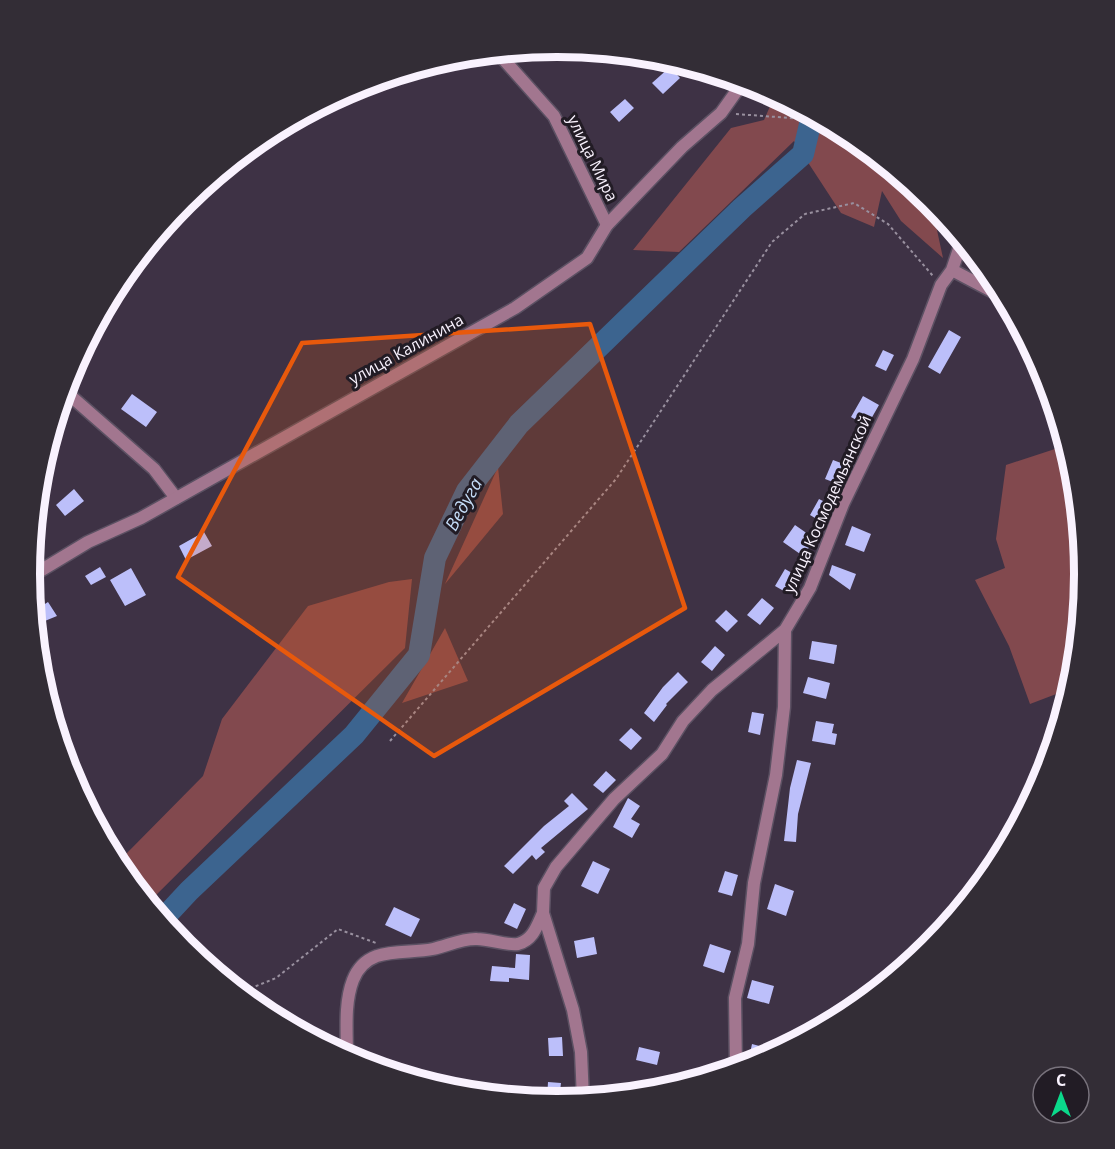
<svg xmlns="http://www.w3.org/2000/svg" width="1115" height="1149" font-family="'Open Sans',sans-serif">
<style>
.green{fill:#82494e}
.lines{fill:none;stroke-linecap:round;stroke-linejoin:round}
.river{stroke:#3c648f;stroke-width:22}
.building{fill:#bcbffa}
.minor-casing{stroke:#5c5163;stroke-width:15}
.tertiary-casing{stroke:#5c5163;stroke-width:15}
.path{stroke:#99909f;stroke-width:2;stroke-dasharray:3 3;stroke-linecap:butt}
.minor{stroke:#a2768f;stroke-width:12}
.tertiary{stroke:#a2768f;stroke-width:12}
.marked{fill:#e8590c;fill-opacity:0.2;stroke:#e8590c;stroke-width:4.5;stroke-linejoin:round}
.labels{text-anchor:middle;dominant-baseline:central;stroke-width:6;stroke-linejoin:round;paint-order:stroke}
.street-label{font-size:16px;fill:#f9f2fe;stroke:#221c25}
.water-label{font-size:18px;font-style:italic;fill:#c4dcf7;stroke:#221c25}
.rim{fill:none;stroke:#f9f2fe;stroke-width:8}
</style>
<rect width="100%" height="100%" fill="#3e3245"/>
<path class="green" d="M775,95L851,136L931,202L943,258L901,221L882,191L874,227L841,213L794,141L679,252L633,250L731,128L764,120Z
M1058,448L1070,457L1075,472L1085,575L1075,678L1072,688L1030,704L1009,646L975,580L1005,568L996,539L1006,465Z
M498,467L503,514L445,584Z
M412,579L405,648L148,903L121,870L126,854L203,776L222,719L308,606L389,582Z
M445,628L468,681L402,703Z"/>
<g class="lines">
<path class="river" d="M162,920L189,891L354,735L419,655L435,558L467,491L519,424L742,208L803,154L812,116"/>
</g>
<path class="building" d="M670,67L680,78L663,94L652,83Z
M625,99L634,108L619,122L610,112Z
M949,330L961,337L940,374L928,367Z
M883,350L894,355L886,371L875,366Z
M132,394L157,412L146,427L121,409Z
M863,396L879,405L867,426L851,417Z
M833,460L849,466L841,485L825,479Z
M74,489L84,501L65,516L56,505Z
M819,499L829,504L820,521L810,515Z
M795,525L815,539L803,556L783,542Z
M852,526L871,534L864,552L845,545Z
M204,532L212,546L186,560L179,546Z
M832,565L856,574L850,590L829,575Z
M100,567L106,577L91,585L85,576Z
M131,568L146,595L125,606L110,580Z
M785,569L799,577L789,594L775,586Z
M762,598L774,608L760,625L747,615Z
M48,602L57,616L35,625L34,611Z
M726,610L738,621L727,632L715,621Z
M812,641L837,645L834,664L809,659Z
M715,646L725,655L712,671L701,662Z
M678,672L688,682L666,704L667,705L654,722L644,713L663,687Z
M808,677L830,683L826,699L803,693Z
M752,712L764,714L760,735L748,732Z
M816,721L834,724L832,733L837,734L835,745L812,741Z
M631,728L642,738L631,750L619,740Z
M797,760L811,763L798,814L796,842L784,841L790,788Z
M606,771L616,780L603,793L593,785Z
M572,793L588,809L541,848L545,852L536,860L532,855L513,874L504,866L544,826L569,806L564,801Z
M628,798L640,806L631,819L640,824L632,838L613,827Z
M593,861L610,869L598,894L581,886Z
M725,871L738,875L732,896L718,892Z
M775,884L794,891L786,916L767,909Z
M514,903L526,909L517,929L504,923Z
M394,907L420,919L411,937L385,925Z
M594,937L597,954L577,958L574,941Z
M710,944L731,951L724,973L703,966Z
M516,954L530,955L529,980L509,978V982L490,981L492,966L515,968Z
M752,980L774,986L769,1004L747,998Z
M562,1037L563,1056H549L548,1038Z
M752,1044L771,1049L770,1056L761,1061L749,1058Z
M639,1047L660,1052L657,1065L636,1060Z
M548,1082L561,1083L559,1100L547,1099Z"/>
<g class="lines">
<defs>
<path id="minor" d="M498,53L554,116L607,225
M952,270L1005,298
M65,391L154,469L176,498
M347,1057C347,1032 344,1003 353,980C367,944 405,955 433,949C447,946 463,938 477,939C490,939 507,946 518,944C533,940 537,926 543,913
M736,1069L735,998L748,944L754,883L776,775L784,707L785,630
M583,1099L581,1052L573,1010L543,913L544,888L556,867L614,799L662,754L683,721L712,690L785,630L810,588L843,504L913,359L941,285L952,270L962,240"/>
<path id="tertiary" d="M30,577L88,542L141,518L515,308L587,258L607,225L682,147L721,113L743,82"/>
</defs>
<use href="#minor" class="minor-casing"/>
<use href="#tertiary" class="tertiary-casing"/>
<path class="path" d="M736,114L804,119L834,127
M390,741L616,479L772,242L805,214L854,203L888,224L933,276
M239,993L276,978L338,929L376,943"/>
<use href="#minor" class="minor"/>
<use href="#tertiary" class="tertiary"/>
</g>
<path class="marked" d="M590,324L685,608L434,756L178,577L302,343Z"/>
<g class="labels">
<g class="street-label">
<text transform="translate(593 158) rotate(64)">улица Мира</text>
<text transform="translate(406 349) rotate(-29)">улица Калинина</text>
<text transform="translate(827 504) rotate(-66)">улица Космодемьянской</text>
</g>
<g class="water-label">
<text transform="translate(463 504) rotate(-61)">Ведуга</text>
</g>
</g>
<path d="M0 0H1115V1149H0ZM40 574a517 517 0 1 1 1034 0a517 517 0 1 1-1034 0Z" fill="#332d36" fill-rule="evenodd"/>
<path class="rim" d="M40 574a517 517 0 1 1 1034 0a517 517 0 1 1-1034 0Z"/>
<g transform="translate(1061 1095)"><circle r="28" fill="#221c25" stroke="#78727c" stroke-width="1.5"/>
<path d="M0-4.5L10 22L0 15L-10 22Z" fill="#0bd98b"/>
<text y="-9" font-size="16" font-weight="bold" text-anchor="middle" fill="#f9f2fe">С</text>
</g>
</svg>
